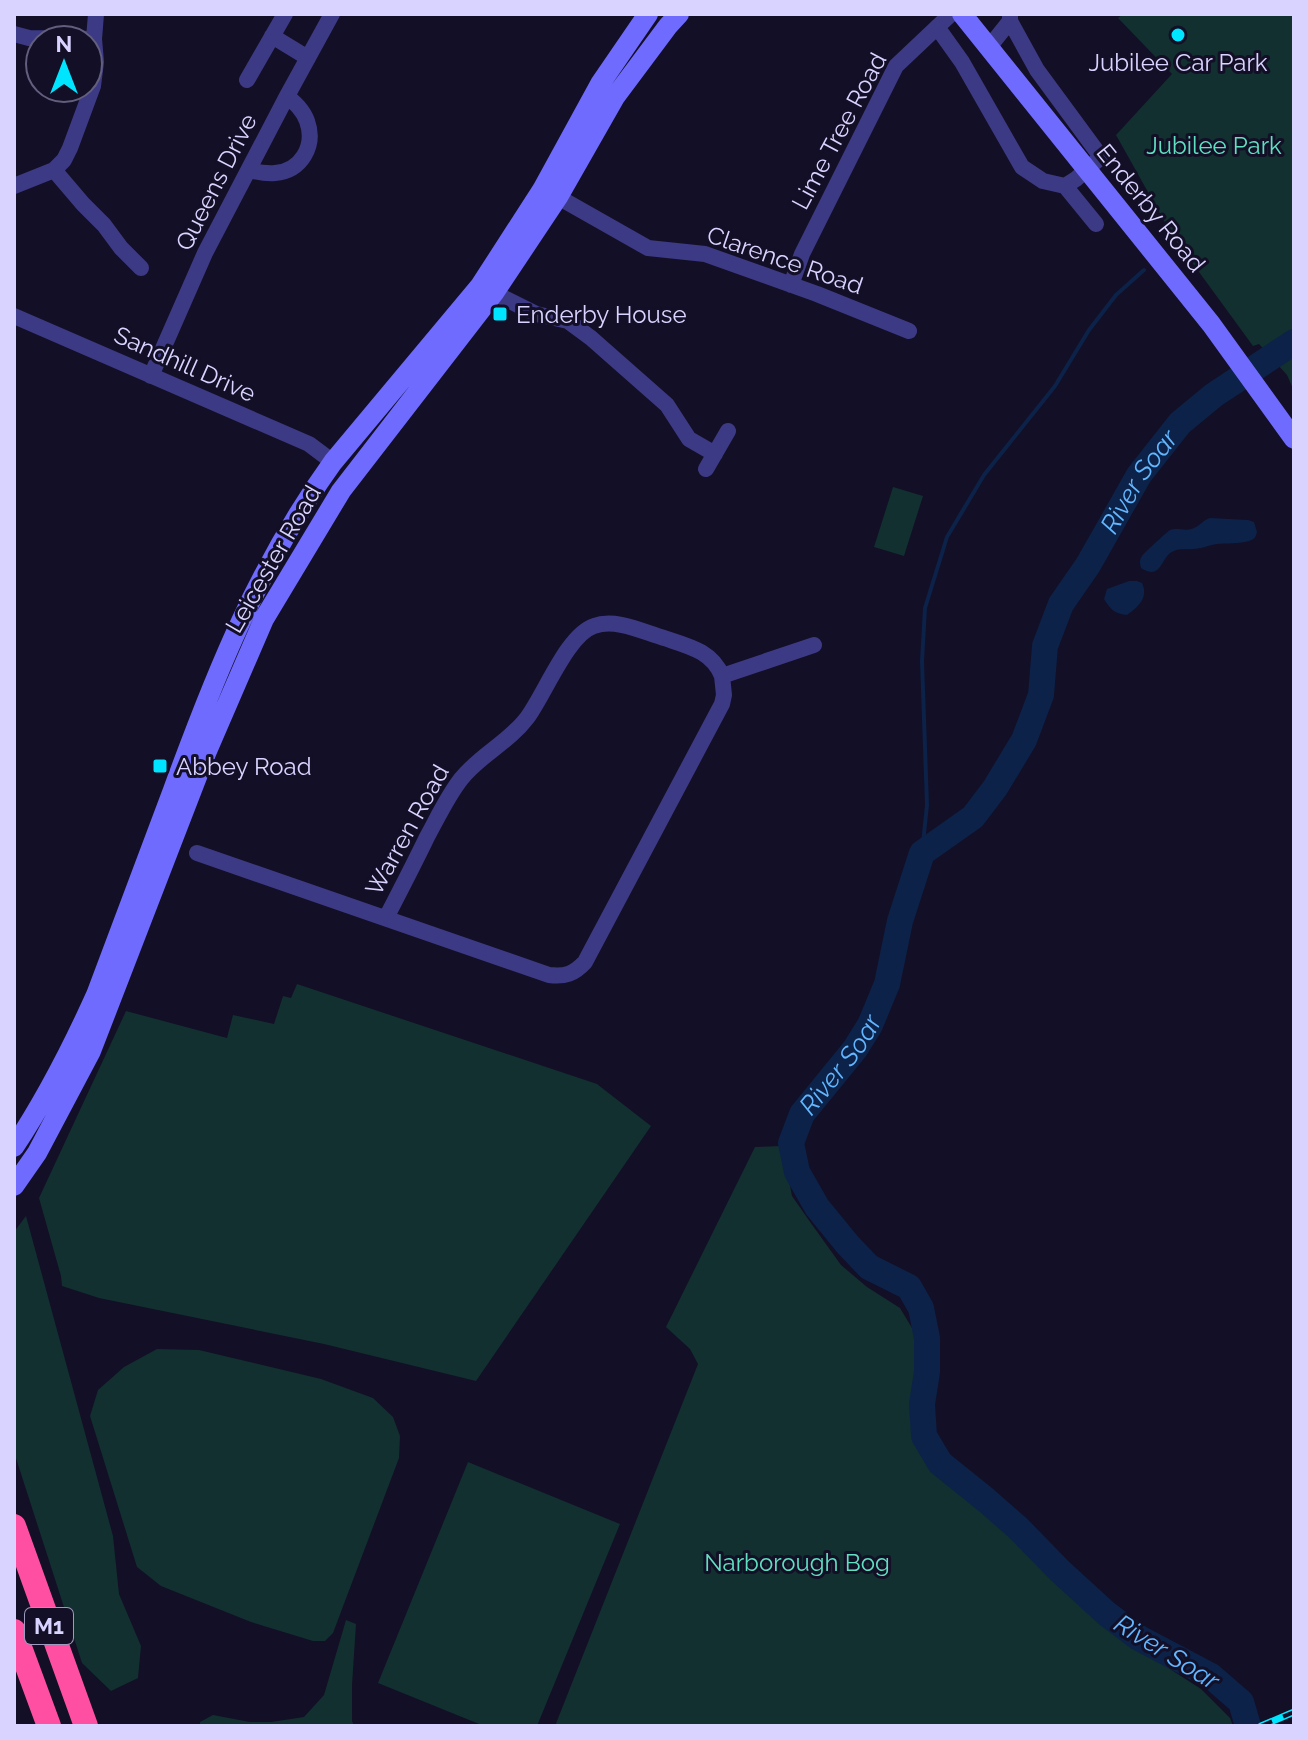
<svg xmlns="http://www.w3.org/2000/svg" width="1308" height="1740" font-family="Raleway,sans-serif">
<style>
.green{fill:#12302f}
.water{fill:#0c2248}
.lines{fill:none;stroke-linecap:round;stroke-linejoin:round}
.stream{stroke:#0c2248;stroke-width:4}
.river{stroke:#0c2248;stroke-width:26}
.minor{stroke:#3d3a85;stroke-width:16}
.secondary{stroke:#6f6bff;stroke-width:20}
.motorway{stroke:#ff4fa3;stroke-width:24}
.rail-casing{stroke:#00e5ff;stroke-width:7}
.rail{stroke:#130f26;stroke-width:4;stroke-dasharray:12;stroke-linecap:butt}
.poi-dot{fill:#00e5ff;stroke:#130f26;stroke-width:3}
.labels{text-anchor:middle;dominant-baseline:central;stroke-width:6;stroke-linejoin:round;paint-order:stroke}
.shield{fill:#130f26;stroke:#9e99be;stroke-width:2}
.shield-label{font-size:22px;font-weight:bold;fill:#d9d4ff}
.poi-label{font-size:24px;fill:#d9d4ff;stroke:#130f26;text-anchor:start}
.street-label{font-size:24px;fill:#d9d4ff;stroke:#130f26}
.park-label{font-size:24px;fill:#5fe0c0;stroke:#130f26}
.water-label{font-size:26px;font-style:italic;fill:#62b6ff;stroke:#130f26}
</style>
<rect width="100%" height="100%" fill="#130f26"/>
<path class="green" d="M1123,14H1294V391L1287,375L1259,344L1253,346L1172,235L1116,135L1172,74L1118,18Z
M893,487L923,496L904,556L874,547Z
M297,984L597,1084L651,1126L476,1381L324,1344L99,1298L62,1286L61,1276L39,1198L126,1011L227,1038L233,1015L274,1024L283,996L291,998Z
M782,1146L792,1196L808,1219L841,1265L867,1287L900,1308L915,1333L919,1357L913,1420L917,1441L925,1459L1039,1563L1108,1629L1201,1689L1230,1718L1233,1726H555L698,1364L690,1349L666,1327L755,1147Z
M26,1216L113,1536L119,1594L141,1646L138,1678L111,1691L82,1663L14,1452V1232Z
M157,1349L199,1350L321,1379L373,1398L393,1417L400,1436L399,1458L333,1633L325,1641H313L251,1622L161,1586L137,1567L90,1416L98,1390L124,1367Z
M468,1462L620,1524L537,1726H484L378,1683Z
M346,1620L356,1624L352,1685V1721L354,1726H200V1722L213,1715L250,1722H271L304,1717L324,1695Z"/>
<path class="water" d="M1210,518L1248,520L1254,522L1257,532C1255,538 1255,539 1249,541C1239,544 1227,543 1217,544C1209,545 1201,549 1193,549C1186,550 1180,548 1174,551C1161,555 1162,582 1141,568C1140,563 1139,561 1142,556C1144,553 1168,531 1170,530C1177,527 1186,532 1194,528C1201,525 1203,520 1210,518Z
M1129,581H1137L1142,583C1149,598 1138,607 1127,615C1115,614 1110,609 1104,599L1107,589Z"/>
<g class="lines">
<path class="stream" d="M922,853L927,805L922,661L925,608L947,537L984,475L1055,386L1089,330L1116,295L1144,270"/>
<path class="river" id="s1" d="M1248,1726L1241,1702L1211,1676L1139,1638L1107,1614L1060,1571L1018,1528L986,1500L940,1463L924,1436L922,1404L927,1372V1338L921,1308L909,1287L869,1267L848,1245L817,1207L797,1172L791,1143L802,1114L855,1049L870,1025L887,984L900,921L922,853L973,817L995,788L1024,740L1041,695L1045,646L1061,604L1088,565L1139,475L1180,423L1214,395L1294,342"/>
<path class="minor" d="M1010,21L1037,70L1101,157L1076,179L1065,186
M937,27L962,62L1022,167L1043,181L1065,186L1096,224
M14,34L29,38L94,39
M272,36L308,58
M990,46L1010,21V14
M247,80L285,14
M54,170L83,204L104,225L121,248L141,268
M249,170C257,172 266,174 275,173C301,171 316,146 307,121C303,110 295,103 287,96
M14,186L54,170L64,160L70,148L93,86L96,62L94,39L96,14
M558,197L648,248L705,254L817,294L909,331
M791,285L802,254L896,66L951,14
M494,293L536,314L568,321L591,338L667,405L689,439L715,454
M14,316L309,444L333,462
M151,376L205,253L287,96L332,14
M706,469L728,431
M197,853L549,975C565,977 574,974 585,962L722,704L724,695L722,676L814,645
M386,918C400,891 414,864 427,837C438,817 447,797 461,779C480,755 509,742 527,718C545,694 567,635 594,626C616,618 643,632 664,638C688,646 712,651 722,676"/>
<path class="secondary" d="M962,14L1211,324L1294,439
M14,1147C46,1099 72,1048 96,995C122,927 147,858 173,790C216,672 259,565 333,462L480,286L542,190L600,84L648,14
M14,1186L37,1153L91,1051L207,751L264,619L341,491L494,293L558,197L615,97L668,26L679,14"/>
<path class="motorway" d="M14,1526L86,1726
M14,1631L49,1726"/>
<defs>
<path id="rail" d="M1261,1726L1294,1712"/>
</defs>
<use href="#rail" class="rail-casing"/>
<use href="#rail" class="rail"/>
</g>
<g class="poi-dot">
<circle cx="1178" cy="35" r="8"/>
<rect x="492" y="306" width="16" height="16" rx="4"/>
<rect x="152" y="758" width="16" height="16" rx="4"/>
</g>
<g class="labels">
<rect class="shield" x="25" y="1608" width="48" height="36" rx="6"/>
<g class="shield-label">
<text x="49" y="1626">M1</text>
</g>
<g class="poi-label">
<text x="1178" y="62" text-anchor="middle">Jubilee Car Park</text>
<text x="516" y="314">Enderby House</text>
<text x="176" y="766">Abbey Road</text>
</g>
<g class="street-label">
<text transform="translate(839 131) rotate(-62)">Lime Tree Road</text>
<text transform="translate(216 182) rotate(-63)">Queens Drive</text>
<text transform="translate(1151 208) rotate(51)">Enderby Road</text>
<text transform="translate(785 260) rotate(19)">Clarence Road</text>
<text transform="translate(185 364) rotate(24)">Sandhill Drive</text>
<text transform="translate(273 559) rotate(-60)">Leicester Road</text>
<text transform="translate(407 830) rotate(-61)">Warren Road</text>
</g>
<g class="park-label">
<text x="1214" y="145">Jubilee Park</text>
<text x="797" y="1562">Narborough Bog</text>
</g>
<g class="water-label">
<text stroke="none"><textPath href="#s1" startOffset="1556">River Soar</textPath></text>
<text stroke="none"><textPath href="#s1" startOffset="884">River Soar</textPath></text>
<text transform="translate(1167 1652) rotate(32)">River Soar</text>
</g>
</g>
<rect width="1308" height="1740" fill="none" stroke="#d9d4ff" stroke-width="32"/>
<g transform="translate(64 64)"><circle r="38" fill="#130f26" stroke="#625e7d" stroke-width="2"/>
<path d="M0-6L14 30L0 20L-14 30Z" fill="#00e5ff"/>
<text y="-12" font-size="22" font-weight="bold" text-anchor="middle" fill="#d9d4ff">N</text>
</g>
</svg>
